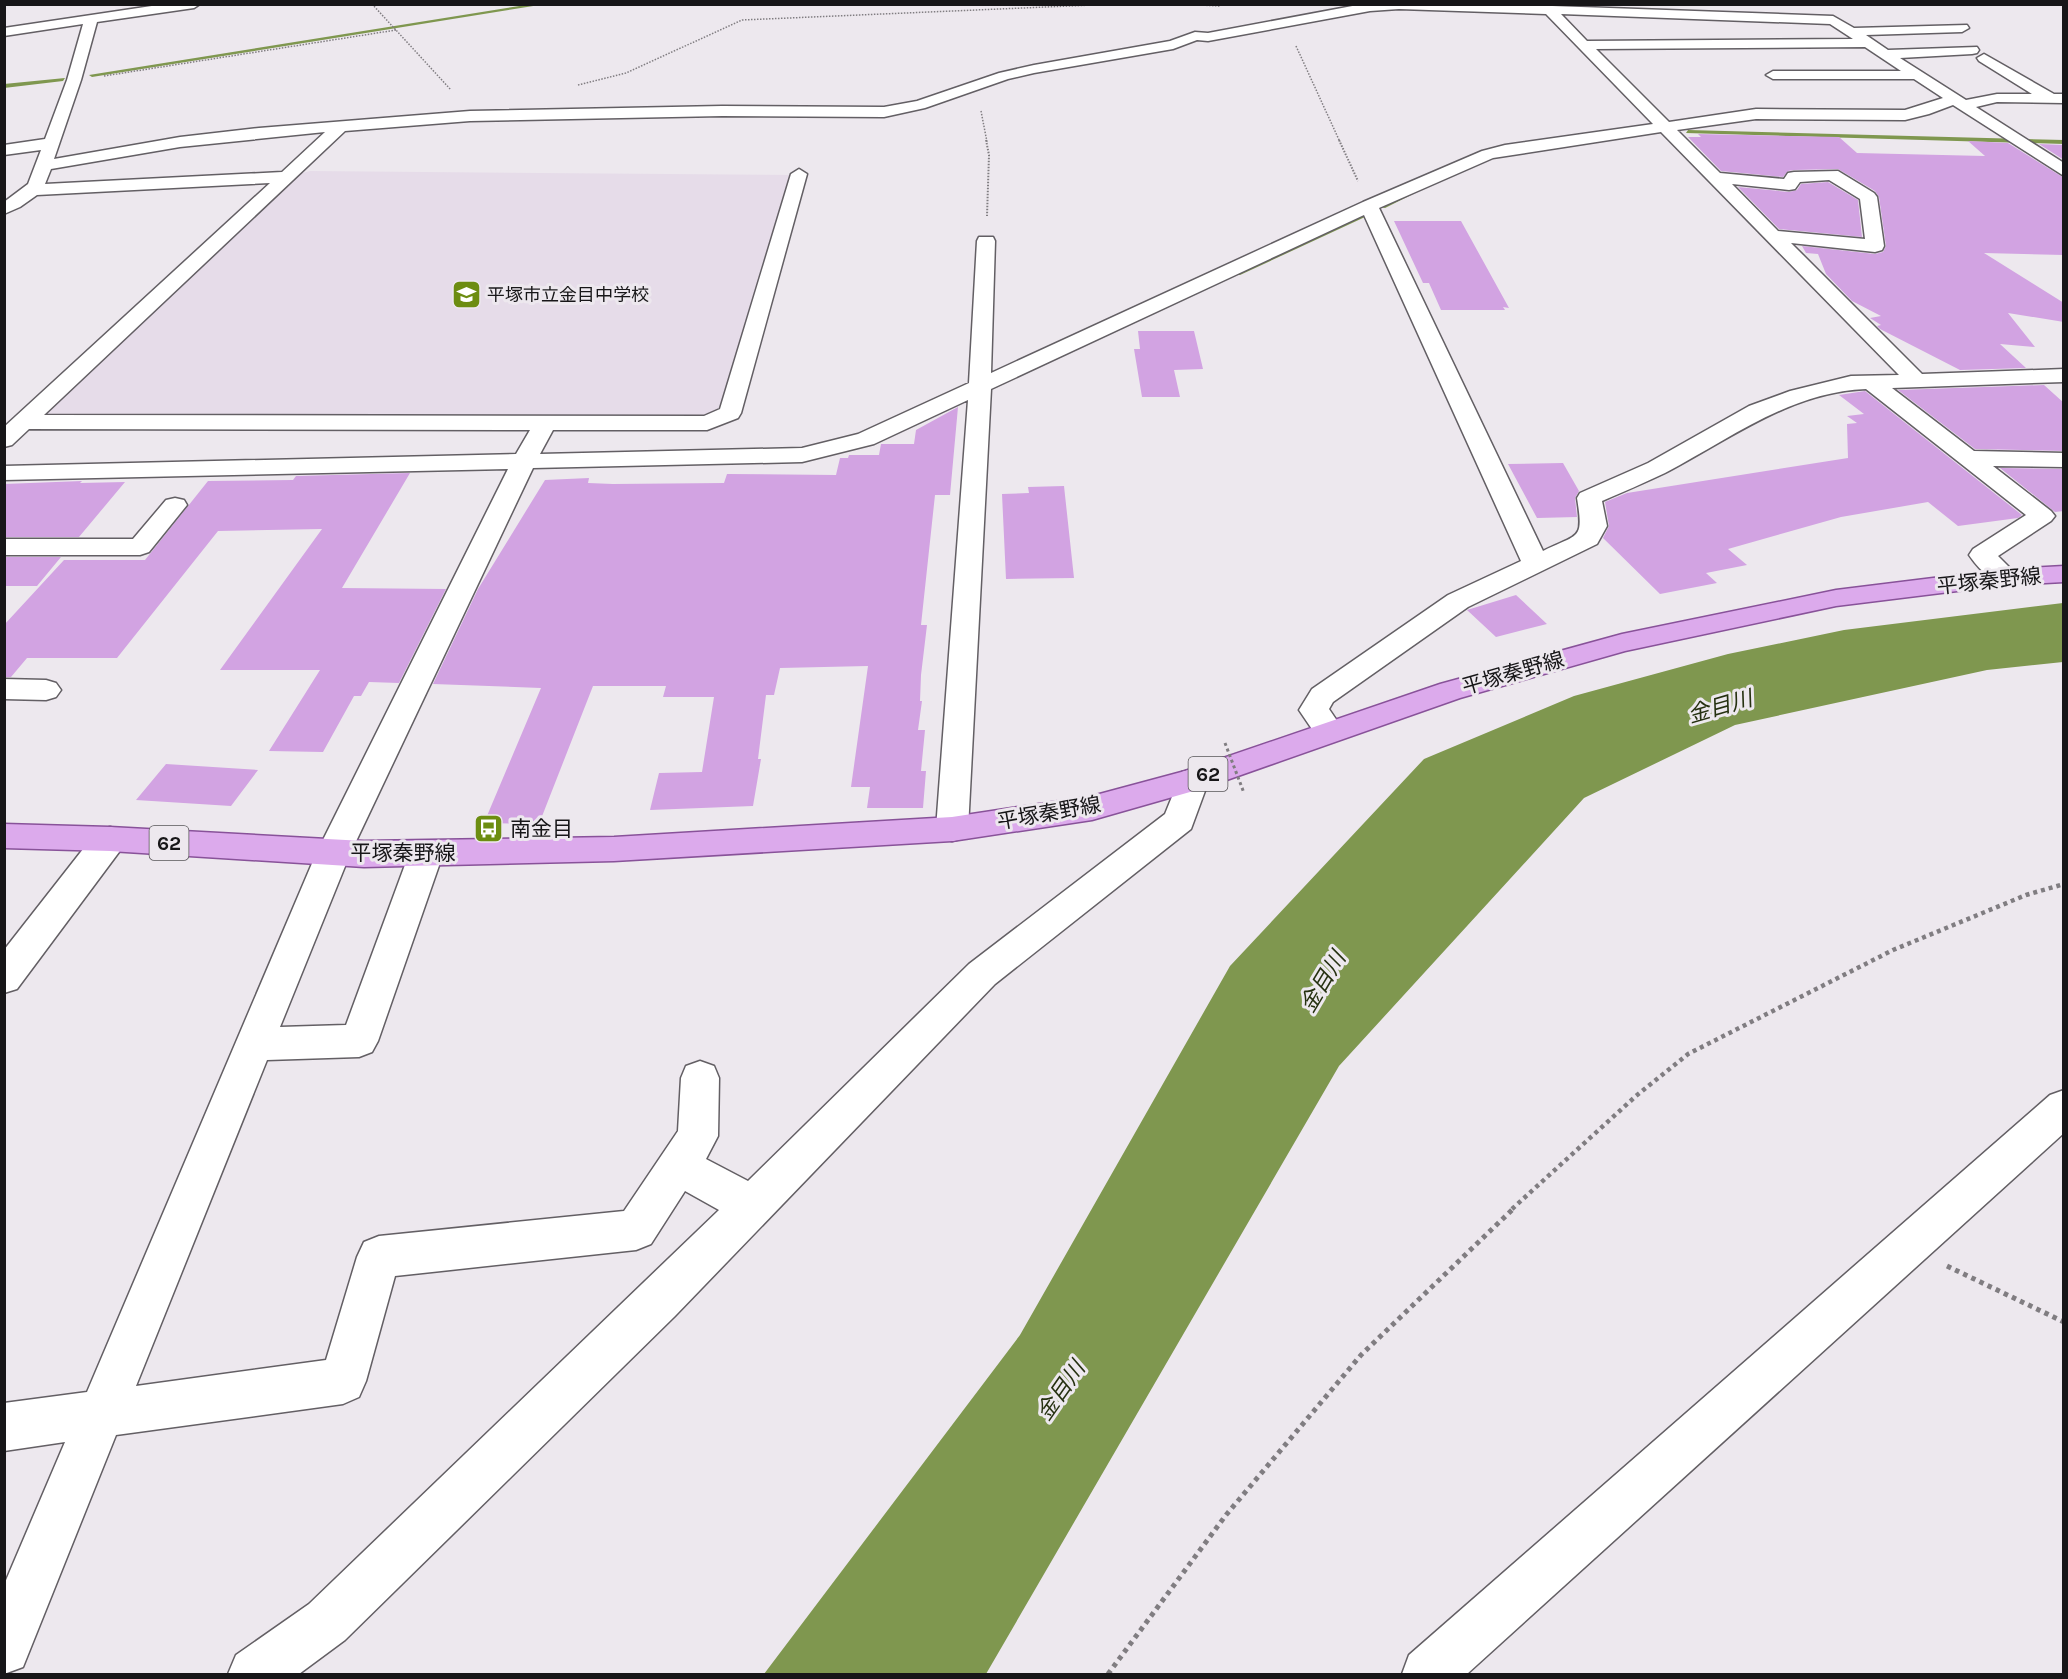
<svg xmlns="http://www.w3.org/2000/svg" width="2068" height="1679" font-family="Karla,'Noto Sans JP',sans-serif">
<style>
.built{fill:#e6dce9}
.water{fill:#7f974f}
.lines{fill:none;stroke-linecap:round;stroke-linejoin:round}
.stream{fill:#7f974f;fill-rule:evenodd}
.building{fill:#d2a3e2}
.minor-casing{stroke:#635f64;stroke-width:3}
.major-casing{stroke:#885299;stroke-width:3}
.path-far3{stroke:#807d81;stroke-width:1.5;stroke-dasharray:1.5 1.5;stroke-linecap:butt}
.path-far2{stroke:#807d81;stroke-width:2;stroke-dasharray:1.5 1.5;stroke-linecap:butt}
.path-far1{stroke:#807d81;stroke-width:4.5;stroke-dasharray:4 4;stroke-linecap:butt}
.path{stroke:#807d81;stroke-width:5;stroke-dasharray:4.5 4.5;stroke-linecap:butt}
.minor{fill:#fff;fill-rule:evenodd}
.major{fill:#dcaaec;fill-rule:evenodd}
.path-bridge{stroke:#807d81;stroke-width:3;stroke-dasharray:3 3;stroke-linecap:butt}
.labels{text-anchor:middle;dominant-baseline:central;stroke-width:6;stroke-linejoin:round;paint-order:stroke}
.far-poi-label{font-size:18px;fill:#171618;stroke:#ede8ee;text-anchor:start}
.shield{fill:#ede8ee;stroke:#575558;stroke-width:1.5}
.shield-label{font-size:20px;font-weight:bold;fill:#171618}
.street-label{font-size:21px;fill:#171618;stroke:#ede8ee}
.poi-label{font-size:21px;fill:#171618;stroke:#ede8ee;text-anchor:start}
.water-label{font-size:22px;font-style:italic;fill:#263111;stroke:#ede8ee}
</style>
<rect width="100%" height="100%" fill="#ede8ee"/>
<path class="built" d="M310,171L793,175L721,411L712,415L49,418L46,414L299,174Z"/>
<path class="water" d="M2063,603V662L1987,670L1735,725L1584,798L1339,1066L986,1674H764L1020,1335L1230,966L1424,759L1574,696L1728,654L1844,630Z"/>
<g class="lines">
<path class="stream" d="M532,4H546L92,77L89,75Z
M65,78L63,81L4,88V84Z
M1688,130L2064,140V144L1686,133Z
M1411,191L1413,192V194L1385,208L1380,207Z
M1363,214L1365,215V217L1240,275L1235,274Z"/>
</g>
<path class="building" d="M1698,134L1839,137L1857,153L1985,156L1968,141L2008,143L2064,178V255L1984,253L2064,303V322L2008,313L2035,347L2000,344L2026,368L1960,370L1880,329L1877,326L1881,325L1870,318L1881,316L1852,301L1826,274L1818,254L1806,253L1802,246L1875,254L1883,252L1886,246L1879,197L1875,191L1838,169L1794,170L1788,171L1783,177L1721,171L1688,137H1701Z
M2039,144L2064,145V160Z
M1828,182L1858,200L1862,237L1779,229L1738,187L1789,192L1797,190L1801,184Z
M1394,221H1461L1509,308L1503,307L1505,310H1441L1429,283H1423Z
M1138,331H1194L1203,369L1174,370L1180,397H1142L1134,349H1140Z
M2044,385L2064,403V451L1975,449L1898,390Z
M1865,391L2022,515L2018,518L1958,526L1928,502L1841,517L1728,549L1747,565L1706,573L1717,583L1660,594L1603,538L1609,526L1605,502L1627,493L1848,458L1847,424L1857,423L1847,416L1864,414L1839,395Z
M958,407L950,495H935L921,625H927L921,675L920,701H922L918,730H925L921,771H926L923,808H867L870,787H851L868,666L780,668L774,695H766L758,759H761L753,806L650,810L659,773L702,772L714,697H663L666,686H593L539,824L484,823L541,688L433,684L478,589L545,480L589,478L588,483L613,484L724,483L727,474L836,475L840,458H848L849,455H879L881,444H914L916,430Z
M1563,463L1579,491L1575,498L1577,517L1537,518L1508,464Z
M2000,468L2064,469V511L2055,512Z
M410,473L342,588L446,589L399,683L369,682L361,696H354L323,752L269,751L320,670H220L322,529L218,531L117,658H27L11,677H4V625L64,560H145L208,481L293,480L296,476Z
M82,481L80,483L125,482L79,537H4V484Z
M1064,486L1074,578L1006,579L1002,494L1029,493L1028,487Z
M4,557H61L37,586H4Z
M1516,595L1547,624L1496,637L1467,610Z
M166,764L258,770L231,806L136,800Z"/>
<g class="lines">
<defs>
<path id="minor" d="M165,4H200L194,8L97,22L81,80L54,159L180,137L259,128L470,111L722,106L884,107L917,101L999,73L1034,65L1170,41L1195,32L1208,33L1363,4H1495L1833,16L1854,28L1967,25L1969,28L1962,32L1866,35L1888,50L1977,47L1979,50L1977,53L1972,54L1900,58L1966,100L1997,94H2032L1979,61L1977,58L1984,54L2054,94H2064V103L1997,102L1976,107L2064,163V176L1953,105L1929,114L1905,120L1756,119L1677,130L1720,173L1784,179L1788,173L1794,172L1838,171L1874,193L1877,197L1884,246L1882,250L1875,252L1791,243L1922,374L2064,369V382L1892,388L1974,451L2064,453V467L1993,466L2051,511L2055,516L2051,521L1998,556L2019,577L2015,583C1996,587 1980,571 1969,555L1973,549L2026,515L1866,389C1790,392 1730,439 1665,473C1644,483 1623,492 1602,501L1607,526L1597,544L1468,607L1333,702L1329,709L1344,731L1340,738L1329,741L1318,738L1299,710L1312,689L1448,595L1521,561L1364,215L991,389L968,829L964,838L952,841L940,838L936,829L968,400L874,444L802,462L533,468L350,854L280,1027L346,1025L409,854L414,845L426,841L438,845L443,854L378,1041L372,1052L359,1057L267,1060L136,1386L326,1360L357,1257L364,1242L379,1236L624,1211L678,1131L681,1078L686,1066L700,1061L714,1066L719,1078L718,1136L706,1159L748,1181L969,964L1165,814L1182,772L1193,769L1204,772L1209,780L1191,829L995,984L675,1316L345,1640L299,1674H228L236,1655L309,1604L719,1210L685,1191L651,1244L636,1250L395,1276L366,1381L359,1397L343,1404L116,1435L23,1667L4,1674V1585L65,1442L4,1451V1403L87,1392L316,854L508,469L4,480V466L516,454L530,430L29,429L12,445L4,447V427L270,183L37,195L20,207L4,214V202L28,184L41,150L4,155V145L45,139L67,80L83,24L4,36V28ZM1399,9L1546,14L1653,124L1505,145L1482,151L1363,202L991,373L995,241L993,237H979L977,241L969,383L858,434L802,448L540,454L553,430H707L738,418L741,413L807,174L799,169L791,174L720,409L704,416L44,415L345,131L470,121L722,116L884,117L925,108L1008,79L1034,73L1173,49L1197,40L1208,41L1370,11ZM1561,14L1830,24L1853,39L1587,41ZM1865,47L1901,71H1773L1766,75L1773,79H1914L1943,98L1905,110L1756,109L1669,122L1596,49ZM325,132L282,172L45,184L51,169L180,147ZM1661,132L1899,375L1851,376L1790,391L1749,406L1648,463L1580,493L1577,498C1584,541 1579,533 1543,551L1379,208L1493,158ZM1829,180L1860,199L1865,239L1778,231L1732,184L1789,190L1795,189L1800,182Z
M175,498L184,500L187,505L149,552L140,555H4V539H133L166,500Z
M4,679L46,680L56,683L61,690L56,697L46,700L4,699Z
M110,827L122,830L126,839L122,848L17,989L4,993V950L98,830Z
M2064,1090V1133L1467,1674H1402L1409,1655L2050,1095Z"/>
<path id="major" d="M2064,566V582L2006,585L1836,606L1625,651L1460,698L1204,788L1092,820L952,841L614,861L364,867L110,851L4,848V824L110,827L364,841L614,837L952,817L1092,796L1185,771L1440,684L1622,634L1836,590L2006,569Z"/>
</defs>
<use href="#minor" class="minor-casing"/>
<use href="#major" class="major-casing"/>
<path class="path-far3" d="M372,4L451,90
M1179,4L1220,6
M1296,46L1340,142
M104,76L396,30
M578,85L626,73L742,20L1116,4
M981,111L987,142"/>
<path class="path-far2" d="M986,140L989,155L987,216
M1339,140L1358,181"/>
<path class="path-far1" d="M1512,1209L1636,1096L1688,1054L1893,950L2026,895L2064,884"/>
<path class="path" d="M1947,1266L2064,1322
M1108,1674L1226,1515L1361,1355L1514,1208"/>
<use href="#minor" class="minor"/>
<use href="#major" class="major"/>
<path class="path-bridge" d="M1225,743L1244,793"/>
</g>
<defs>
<symbol id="school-square" viewBox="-11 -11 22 22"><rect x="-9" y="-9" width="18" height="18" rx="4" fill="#6c8d11" stroke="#ede8ee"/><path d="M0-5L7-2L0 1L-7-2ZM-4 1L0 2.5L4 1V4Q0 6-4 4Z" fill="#fff"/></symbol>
<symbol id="bus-square" viewBox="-11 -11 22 22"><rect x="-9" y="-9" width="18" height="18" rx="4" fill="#6c8d11" stroke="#ede8ee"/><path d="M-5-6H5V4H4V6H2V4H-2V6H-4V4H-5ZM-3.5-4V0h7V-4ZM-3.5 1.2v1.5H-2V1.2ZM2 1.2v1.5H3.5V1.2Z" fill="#fff"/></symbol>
</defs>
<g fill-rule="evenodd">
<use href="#school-square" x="450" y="278" width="33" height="33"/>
<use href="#bus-square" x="472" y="812" width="33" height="33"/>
</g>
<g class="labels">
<g class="far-poi-label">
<text x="487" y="295">平塚市立金目中学校</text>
</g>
<g class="shield">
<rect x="1188.5" y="757" width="39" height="34" rx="4.5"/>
<rect x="149.5" y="826" width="39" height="34" rx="4.5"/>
</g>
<g class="shield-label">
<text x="1208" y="774">62</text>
<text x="169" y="843">62</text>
</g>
<g class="street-label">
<text transform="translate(1989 581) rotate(-6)">平塚秦野線</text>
<text transform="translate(1513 673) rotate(-16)">平塚秦野線</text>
<text transform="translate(1049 813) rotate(-10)">平塚秦野線</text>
<text x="403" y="853">平塚秦野線</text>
</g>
<g class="poi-label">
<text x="510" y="829">南金目</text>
</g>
<g class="water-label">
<text transform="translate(1720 707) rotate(-16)">金目川</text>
<text transform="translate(1323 982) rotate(-59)">金目川</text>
<text transform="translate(1061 1391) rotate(-55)">金目川</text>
</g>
</g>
<rect width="2068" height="1679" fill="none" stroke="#171618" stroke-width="12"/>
</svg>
